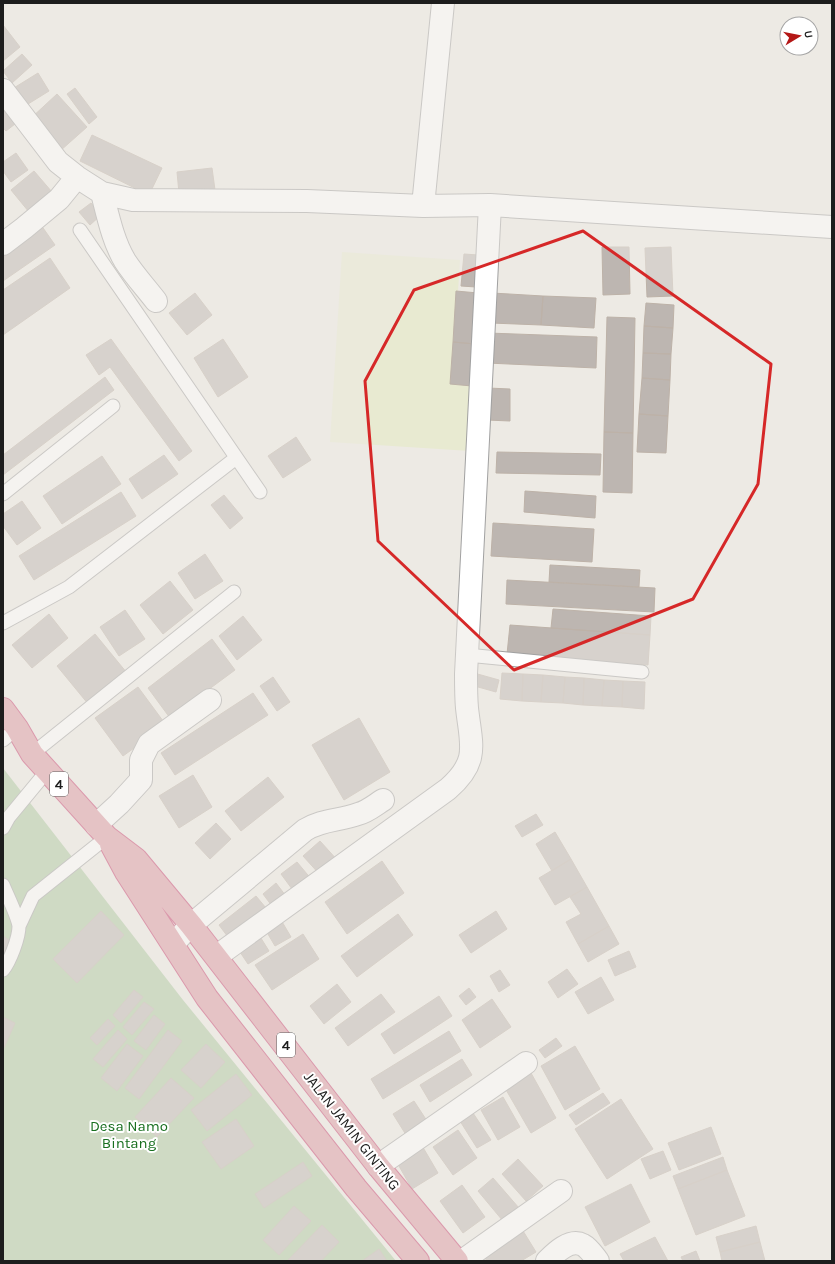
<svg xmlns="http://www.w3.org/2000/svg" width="835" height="1264" font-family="Karla,sans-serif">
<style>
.farmland{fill:#e8ead1}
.forest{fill:#aac89e}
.building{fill:#bdb6b1;stroke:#bdb2a8}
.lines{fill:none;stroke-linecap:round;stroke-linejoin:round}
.lane-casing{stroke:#a1a1a1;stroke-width:15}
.street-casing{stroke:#a1a1a1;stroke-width:24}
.highway-casing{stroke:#c53868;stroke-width:24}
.lane{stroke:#fff;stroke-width:13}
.street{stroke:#fff;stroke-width:22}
.highway{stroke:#dc94a1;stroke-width:22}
.marked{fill:none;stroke:#d62828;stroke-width:3;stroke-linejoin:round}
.labels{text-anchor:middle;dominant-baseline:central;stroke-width:4;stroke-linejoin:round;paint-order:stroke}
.shield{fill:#fff;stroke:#616161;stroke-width:1}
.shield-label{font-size:14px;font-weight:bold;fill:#1d1d1d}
.park-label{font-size:15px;fill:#186f1f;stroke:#fff}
.street-label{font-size:15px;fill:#1d1d1d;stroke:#fff}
</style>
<rect width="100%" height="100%" fill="#edeae4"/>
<path class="farmland" d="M342,252L460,260L453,371L475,373L470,451L330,442Z"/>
<path class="forest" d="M3,768L183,1000L396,1261H3Z"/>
<path class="building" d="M3,25L20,47L3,61Z
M22,54L32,65L12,83L3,71Z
M38,73L49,91L20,109L9,91Z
M75,88L97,117L89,124L67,94Z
M57,94L87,127L60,151L30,119Z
M3,108L15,124L6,131L3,128Z
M92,135L162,168L149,195L80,161Z
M16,153L28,170L11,182L3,171V162Z
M212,168L215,190L179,193L177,172Z
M34,171L52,192L29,212L11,190Z
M91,203L101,215L90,225L79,212Z
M41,225L55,245L3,281V251Z
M602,247H629L630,294L603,295Z
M671,247L673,296L647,297L645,248Z
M464,254L478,255L476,287L461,286Z
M50,258L70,288L3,335V290Z
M456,291L478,293L475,344L453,342Z
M195,293L212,315L187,335L169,313Z
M492,293L543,296L541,325L491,323Z
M543,296L596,298L594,328L541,325Z
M646,303L674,305L673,328L644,326Z
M607,317L635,318L633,433L604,432Z
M644,326L673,328L671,354L643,353Z
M488,333L597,337L596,368L487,363Z
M111,339L192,451L179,461L110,367L99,375L86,355Z
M223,339L248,377L218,397L194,358Z
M453,342L475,344L472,386L450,384Z
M643,353L671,354L670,380L642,378Z
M105,377L114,390L3,475V455Z
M642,378L670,380L668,416L639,414Z
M488,388L510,389V421L487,420Z
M639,414L668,416L666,453L637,452Z
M604,432L633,433L632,493L603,492Z
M296,437L311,460L283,478L268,456Z
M497,452L601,454L600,475L496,473Z
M164,455L178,474L142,499L129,479Z
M102,456L121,484L62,524L43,496Z
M525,491L596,496L595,518L524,512Z
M121,492L136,516L34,580L19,556Z
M224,495L243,518L230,529L211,505Z
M22,501L41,528L17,545L3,526V514Z
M493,523L594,529L592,562L491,556Z
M205,554L223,581L195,599L178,573Z
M550,565L640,570L639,587L549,582Z
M507,580L655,588L654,612L506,604Z
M170,581L193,610L163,634L140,605Z
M553,609L651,616L650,635L551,628Z
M125,610L145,639L119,656L100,627Z
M49,614L68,638L32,668L12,645Z
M243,616L262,640L237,660L219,636Z
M510,625L650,635L648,665L507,654Z
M95,634L127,673L89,705L57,666Z
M212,639L235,670L170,718L148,688Z
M474,673L499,680L496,692L471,685Z
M502,673L523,674L522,701L500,699Z
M523,674L543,675L541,702L522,701Z
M543,675L565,677L563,703L541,702Z
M273,677L290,702L277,711L260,686Z
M565,677L584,678L583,705L563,703Z
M584,678L604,680L602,706L583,705Z
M604,680L623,681L622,707L602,706Z
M623,681L645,682L644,709L622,707Z
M138,687L166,725L123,756L95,718Z
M253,693L268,715L175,775L161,753Z
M359,718L390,772L344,800L312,745Z
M193,775L212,807L179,828L159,796Z
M268,777L284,797L241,831L225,811Z
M536,814L543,825L522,837L515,826Z
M216,823L231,839L210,859L195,843Z
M555,832L571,859L552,871L536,844Z
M320,841L339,862L322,877L303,856Z
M571,859L587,887L555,905L539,878Z
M382,861L404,893L347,934L325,902Z
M297,862L312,880L295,893L281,874Z
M276,883L289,900L275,910L263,894Z
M587,887L609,926L578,944L566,922L581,914L570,897Z
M256,896L266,908L228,937L219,925Z
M101,911L124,935L77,983L53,959Z
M496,911L507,929L471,953L459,935Z
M398,914L413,935L357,977L341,956Z
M281,920L291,937L275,946L265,929Z
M609,926L619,944L588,962L578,944Z
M303,934L319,959L272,990L255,965Z
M259,935L269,951L248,964L238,949Z
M3,936L12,942L3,958Z
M629,951L636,967L615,976L608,960Z
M567,969L578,984L558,998L548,982Z
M500,970L510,985L499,992L490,976Z
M601,977L614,1000L588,1014L575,992Z
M337,984L351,1002L324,1024L310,1006Z
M469,988L476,997L466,1005L459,996Z
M134,990L143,997L121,1023L113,1015Z
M381,994L395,1012L348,1046L335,1028Z
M439,996L452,1016L394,1054L381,1034Z
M492,999L511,1027L480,1048L462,1020Z
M144,1002L154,1009L132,1035L123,1027Z
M154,1015L165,1024L146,1050L134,1041Z
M3,1017L15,1023L3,1050Z
M108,1019L115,1026L97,1045L90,1038Z
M118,1030L127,1039L103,1067L93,1059Z
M168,1030L182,1041L139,1099L125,1088Z
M449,1031L461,1051L383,1099L371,1079Z
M556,1038L562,1046L545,1058L539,1050Z
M127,1044L143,1056L117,1091L101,1078Z
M206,1044L225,1062L201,1088L181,1070Z
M575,1046L600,1089L565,1110L541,1066Z
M462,1059L472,1075L430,1102L420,1085Z
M531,1073L556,1118L531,1133L505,1088Z
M236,1074L252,1095L207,1131L191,1110Z
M171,1078L194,1098L157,1137L135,1117Z
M603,1093L610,1103L576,1125L569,1115Z
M503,1097L520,1127L498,1140L481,1110Z
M621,1099L653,1149L607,1179L575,1129Z
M414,1101L429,1124L408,1138L393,1114Z
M473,1113L491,1140L477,1148L460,1121Z
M236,1119L254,1146L221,1169L202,1142Z
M711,1127L721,1154L679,1170L668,1143Z
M458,1130L477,1158L453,1175L433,1147Z
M421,1144L438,1173L412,1189L395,1159Z
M663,1151L671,1170L650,1179L641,1159Z
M723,1157L727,1170L678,1189L673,1176Z
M518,1159L543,1186L526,1201L502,1174Z
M303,1162L312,1176L264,1208L255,1194Z
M727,1170L745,1216L696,1235L678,1189Z
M493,1178L519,1208L503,1221L478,1191Z
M631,1184L650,1222L605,1246L585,1207Z
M462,1185L485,1217L463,1233L440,1201Z
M294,1206L311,1221L279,1255L263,1240Z
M322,1225L339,1242L321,1261H287Z
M520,1226L536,1252L521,1261H487L480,1250Z
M756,1226L760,1242L720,1252L716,1237Z
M655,1237L668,1261H624L620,1254Z
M760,1242L765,1261H722L720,1252Z
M379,1249L387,1261H362Z
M696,1251L700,1261H683L681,1257Z"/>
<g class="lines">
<defs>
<path id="lane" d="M80,230L260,492
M3,494L113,406
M3,623L69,587L236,458
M467,655L642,672
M3,740L17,728
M32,754L234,592
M3,828L9,817L47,771
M3,885C7,895 18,917 19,926C19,938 10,961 3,970
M19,926L33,896L107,837"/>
<path id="street" d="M3,90L58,162L77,177L102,193L133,200L307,201L423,206L490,205L832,227
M102,193C108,216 113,241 125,261C134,275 146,288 156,301
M423,206L443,3
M3,244L24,228L59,199L77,177
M96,825L119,804L141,780V760L149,744L210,700
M173,944L191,925L305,830C323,819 339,821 358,814C367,812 375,805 383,800
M217,956L448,789C480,761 471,745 467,708C466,697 466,686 466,674L490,205
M378,1166L526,1063
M462,1261L561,1191
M547,1261C555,1253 570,1238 583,1245C589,1248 594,1256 598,1261"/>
<path id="highway" d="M3,709L17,728L32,754L107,837L136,859L191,925L378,1166L457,1261
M111,844L126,872L207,998L356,1188L418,1261"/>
</defs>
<use href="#lane" class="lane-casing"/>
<use href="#street" class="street-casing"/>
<use href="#highway" class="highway-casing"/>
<use href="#lane" class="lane"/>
<use href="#street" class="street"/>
<use href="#highway" class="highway"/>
</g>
<path d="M0 0H835V1264H0ZM583,231L771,364L758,484L693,599L514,670L378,541L365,381L414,290Z" fill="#edeae4" fill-opacity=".55" fill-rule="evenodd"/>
<path class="marked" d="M583,231L771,364L758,484L693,599L514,670L378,541L365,381L414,290Z"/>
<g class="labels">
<g class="shield">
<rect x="50" y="772" width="18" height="24" rx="3"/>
<rect x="277" y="1033" width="18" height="24" rx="3"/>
</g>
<g class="shield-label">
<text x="59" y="784">4</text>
<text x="286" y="1045">4</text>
</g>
<g class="park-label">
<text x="129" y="1126">Desa Namo<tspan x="129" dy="17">Bintang</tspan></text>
</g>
<g class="street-label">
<text transform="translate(352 1131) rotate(52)">JALAN JAMIN GINTING</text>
</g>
</g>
<rect width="835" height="1264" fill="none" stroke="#1d1d1d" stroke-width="8"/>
<g transform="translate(799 36) rotate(80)"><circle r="19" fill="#ffffff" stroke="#a5a5a5"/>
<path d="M0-3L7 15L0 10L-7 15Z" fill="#b41716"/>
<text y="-6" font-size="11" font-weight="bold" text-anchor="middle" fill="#1d1d1d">U</text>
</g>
</svg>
